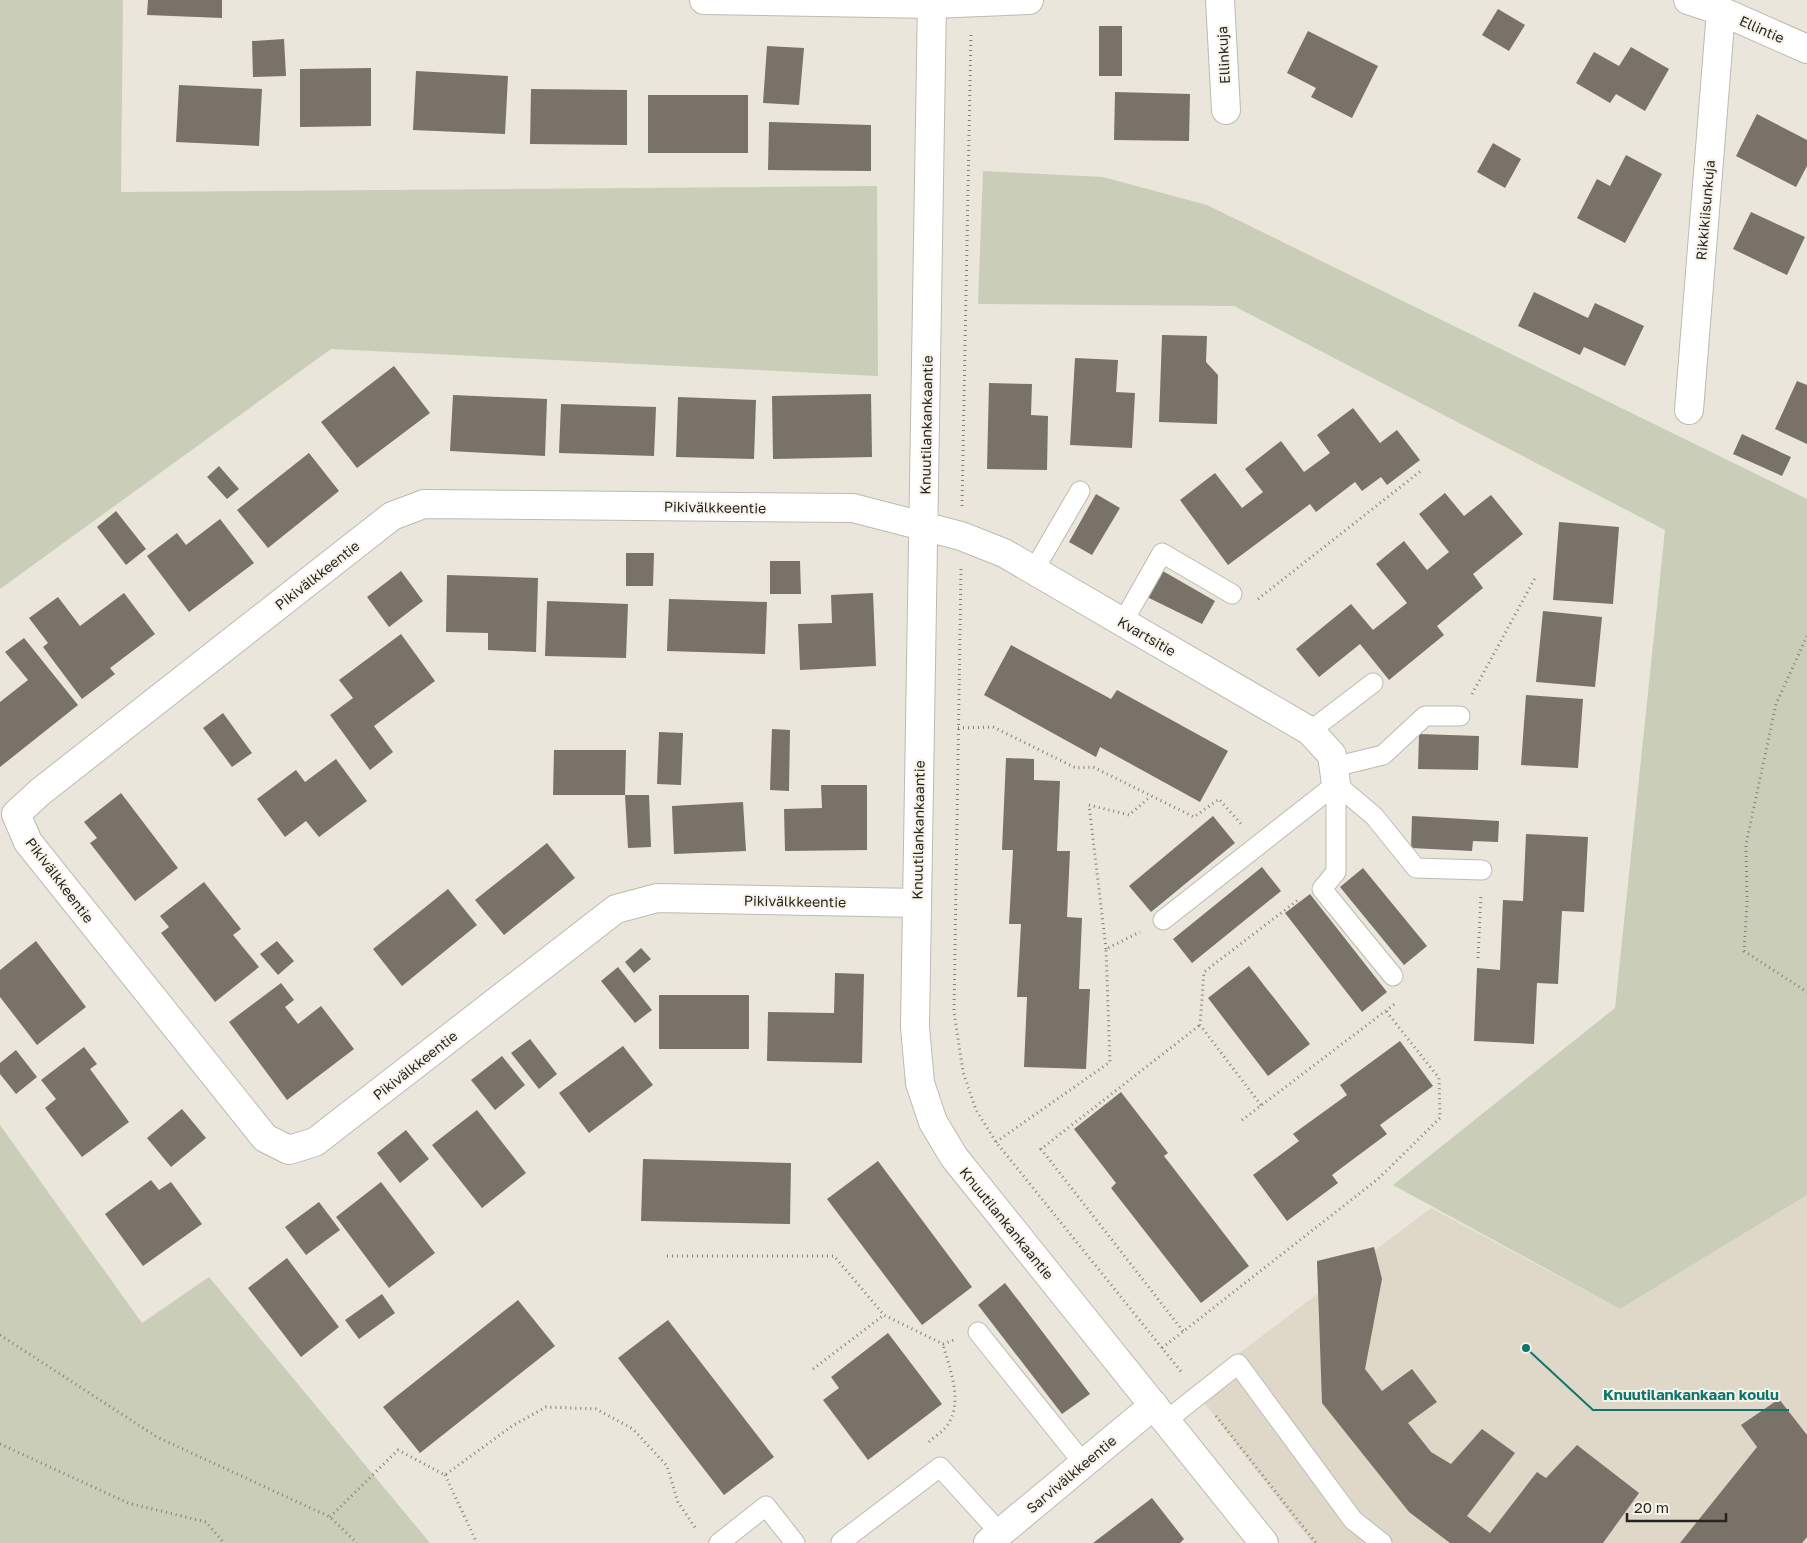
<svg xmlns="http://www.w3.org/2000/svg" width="1807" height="1543" font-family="'Golos Text',sans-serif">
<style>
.built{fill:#dfd8c8}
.green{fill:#caceb8}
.building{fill:#787269}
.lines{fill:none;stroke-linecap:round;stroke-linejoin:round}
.lane-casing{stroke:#bebab0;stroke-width:21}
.street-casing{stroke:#bebab0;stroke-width:30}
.secondary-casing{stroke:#bebab0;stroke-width:30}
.path{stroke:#838078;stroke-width:3;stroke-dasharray:1 4;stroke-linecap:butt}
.lane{stroke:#fff;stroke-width:19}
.street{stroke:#fff;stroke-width:28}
.secondary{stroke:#fff;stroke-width:28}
.labels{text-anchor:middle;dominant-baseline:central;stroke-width:4;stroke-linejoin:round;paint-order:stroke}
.street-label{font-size:14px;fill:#272521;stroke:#f7f3e9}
.leader{fill:none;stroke:#0f766e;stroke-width:2}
.callout-dot{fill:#0f766e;stroke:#f7f3e9;stroke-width:2}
.callout-label{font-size:15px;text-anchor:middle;font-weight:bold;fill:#0f766e;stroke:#f7f3e9;stroke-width:4;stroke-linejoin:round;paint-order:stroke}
</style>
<rect width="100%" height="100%" fill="#eae6db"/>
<path class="built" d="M1807,1195V1543H1312L1193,1388L1431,1208L1620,1309Z"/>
<path class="green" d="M0,0H123L121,192L877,186L878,376L331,349L0,589Z
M983,171L1103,177L1207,205L1807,499V1195L1620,1309L1393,1185L1615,1008L1665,530L1234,306L978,304Z
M0,1125L142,1323L209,1277L430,1543H0Z"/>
<path class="building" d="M148,0H222V18L147,15Z
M1498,9L1525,25L1509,51L1482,35Z
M1099,26H1122V76H1099Z
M1308,31L1378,66L1352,118L1311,97L1316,88L1287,73Z
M284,39L286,76L253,77L252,41Z
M767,46L804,48L799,105L763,103Z
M1631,47L1669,69L1645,111L1616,94L1610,103L1576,83L1594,52L1619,66Z
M371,68V126L300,127V69Z
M416,71L508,76L505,134L413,130Z
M179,85L262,89L259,146L176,142Z
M531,89L627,90V145L530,144Z
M1115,92L1190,94L1189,141L1114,140Z
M648,95H748V153H648Z
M1757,114L1807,140V166L1796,187L1736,156Z
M769,122L871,125V171L768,170Z
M1493,143L1521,159L1505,188L1477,172Z
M1626,155L1662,174L1625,243L1577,218L1597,179L1610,186Z
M1751,212L1805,237L1787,275L1733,249Z
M1534,292L1588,318L1595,303L1644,326L1625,366L1584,347L1580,355L1518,326Z
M1162,335L1207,336L1206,362L1218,375L1217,424L1159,422Z
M1075,358L1118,360L1116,392L1135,393L1132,448L1070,445Z
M394,366L430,413L357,468L321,422Z
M1797,381L1807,385V444L1775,429Z
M989,383L1032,384L1031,415L1048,416L1047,470L987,469Z
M871,394L872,457L773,459L772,396Z
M453,395L547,399L545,456L450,451Z
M678,397L756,400L754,459L676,457Z
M561,404L656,407L654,456L559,453Z
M1353,408L1380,443L1397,430L1420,460L1387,485L1381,477L1362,491L1355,482L1316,512L1310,504L1228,565L1180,500L1215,473L1242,508L1263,492L1245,469L1281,441L1304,472L1330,453L1317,435Z
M1742,434L1791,457L1782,476L1733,454Z
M309,453L339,491L268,548L237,510Z
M219,466L239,489L227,499L207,477Z
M1445,493L1464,516L1491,495L1523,534L1473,574L1483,588L1437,626L1444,635L1389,680L1360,644L1319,677L1296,649L1351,604L1373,630L1407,603L1376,564L1404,541L1427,570L1449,552L1419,514Z
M1096,494L1120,508L1092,555L1069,542Z
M116,511L146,549L126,565L97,527Z
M220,519L254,563L189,612L147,556L177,533L186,545Z
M1559,522L1619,527L1613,604L1553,600Z
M626,553H654L653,586H626Z
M770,561H800L801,594H770Z
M1161,570L1215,601L1202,624L1145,596Z
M401,571L423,601L389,627L367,597Z
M447,575L538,578L536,652L488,650V633L446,632Z
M124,593L155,634L110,668L115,674L82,699L43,647L48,643L29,618L58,597L80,626Z
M873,593L876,666L800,670L798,624L832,623L831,595Z
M669,599L767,602L765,654L667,651Z
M547,601L628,604L626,658L545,656Z
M1543,611L1602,617L1595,687L1536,682Z
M401,634L435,681L374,726L393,752L370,770L330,715L353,698L339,680Z
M24,638L78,705L0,767V702L28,680L5,652Z
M1011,645L1111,699L1117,690L1228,751L1200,802L1100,747L1096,757L984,695Z
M1526,695L1583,699L1578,768L1521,765Z
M223,713L252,753L232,767L203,728Z
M772,729L790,730L789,791L770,790Z
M659,732L683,733L681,785L657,784Z
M1419,734L1479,736L1478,770L1418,769Z
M554,750H626L625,795H553Z
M1006,758L1034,759V780L1060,781L1057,851H1070L1067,917L1082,918L1079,989H1090L1086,1069L1024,1067L1027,997H1017L1021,924H1009L1013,850H1002Z
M336,759L367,801L319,837L306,821L285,837L257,799L296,770L305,782Z
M821,785H867V850L785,851L784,809L822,808Z
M121,793L178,868L135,901L90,843L97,838L84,822Z
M625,795H649L651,847L628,848Z
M743,802L746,851L674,854L672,806Z
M1213,816L1235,843L1151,912L1129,886Z
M1412,816L1499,821L1498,842L1473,841L1472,851L1411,848Z
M1526,834L1588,837L1584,912L1562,911L1558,984L1537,983L1534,1044L1474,1041L1477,968L1500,970L1503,900L1523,901Z
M547,843L575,878L504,935L475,900Z
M1262,867L1281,891L1192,963L1173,939Z
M1363,868L1427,946L1404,965L1340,887Z
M204,882L241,929L233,935L259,967L215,1002L161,933L169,927L160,916Z
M448,889L477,925L402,986L373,949Z
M1310,894L1387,992L1362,1012L1285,913Z
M36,941L86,1007L37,1045L0,997V970Z
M277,941L294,961L278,975L260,954Z
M641,948L651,959L634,973L625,962Z
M1249,966L1310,1044L1268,1076L1208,998Z
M618,967L652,1010L635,1023L601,981Z
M835,973L864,974L862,1063L767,1061L768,1012L834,1013Z
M281,983L294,1000L285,1007L298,1024L321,1006L354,1049L287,1100L229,1022Z
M659,995H749V1049H659Z
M530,1039L557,1074L539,1089L511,1053Z
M1400,1041L1433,1086L1380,1125L1387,1134L1332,1175L1338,1183L1287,1221L1253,1175L1299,1141L1293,1134L1347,1095L1340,1085Z
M623,1046L653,1085L589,1133L559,1093Z
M84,1047L97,1064L90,1069L129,1122L82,1157L45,1108L56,1099L41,1080Z
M16,1050L37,1077L16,1094L0,1074V1063Z
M502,1056L525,1085L495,1110L471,1080Z
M1121,1092L1168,1153L1164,1156L1249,1266L1201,1303L1111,1188L1116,1183L1074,1129Z
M182,1109L206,1138L171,1167L147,1138Z
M477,1110L526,1173L482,1208L432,1145Z
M406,1130L429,1159L400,1183L377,1153Z
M643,1159L791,1163L790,1224L641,1221Z
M878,1161L972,1287L922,1325L827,1199Z
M151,1180L159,1190L171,1182L202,1224L143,1266L105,1214Z
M381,1182L435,1253L389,1288L336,1217Z
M319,1202L340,1230L306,1255L285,1227Z
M1374,1247L1382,1279L1365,1369L1382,1391L1412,1369L1437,1402L1408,1423L1431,1452L1451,1464L1482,1429L1515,1453L1467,1516L1490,1533L1537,1472L1546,1478L1577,1445L1639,1493L1603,1543H1450L1409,1512L1322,1403L1317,1261Z
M287,1258L339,1327L301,1357L248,1288Z
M1005,1283L1090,1394L1062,1414L978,1305Z
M382,1294L395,1313L359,1339L345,1320Z
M518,1300L555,1346L420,1453L383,1407Z
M668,1320L774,1457L724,1495L618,1358Z
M888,1333L942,1404L868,1460L823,1400L839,1388L831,1377Z
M1779,1399L1807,1435V1537L1802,1543H1680L1757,1447L1741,1425Z
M1152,1498L1184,1539L1180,1543H1093Z"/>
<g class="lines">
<defs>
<path id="lane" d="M1034,570L1080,491
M1123,622L1162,553L1232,594
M1310,731L1373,683
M1334,767L1383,755L1425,716H1460
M1336,784V872L1322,889L1393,976
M1336,784L1374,816L1416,868L1482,870
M1163,920L1336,784
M978,1332L1084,1464
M1167,1420L1238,1364L1353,1520L1382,1543
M841,1542L940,1467L1000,1533
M719,1543L766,1506L795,1543"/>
<path id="street" d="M704,0L932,4L1029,0
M1220,0L1226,110
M1688,0L1721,11L1807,49
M1689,410L1721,11
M917,903L657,898L616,909L315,1142L289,1150L265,1138L28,842L16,814L40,792L392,516L424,504L853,508L961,536L1004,553L1310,731L1332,755L1336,784
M988,1543L1154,1405"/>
<path id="secondary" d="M932,0L915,1027L920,1083L933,1122L954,1157L1264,1543"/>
</defs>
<use href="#lane" class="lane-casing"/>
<use href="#street" class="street-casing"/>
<use href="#secondary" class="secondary-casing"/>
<path class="path" d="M962,506L971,32
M961,569L954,1012L963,1072L976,1110L996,1142L1183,1374
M1258,599L1422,470
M1807,636L1776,704L1746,844L1747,904L1744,951L1807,992
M1472,694L1535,578
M958,728L993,727L1076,768L1093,767L1194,817L1219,799L1242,825
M1106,949L1089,805L1129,815L1151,796
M1478,958L1481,895
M1261,1105L1200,1025L1204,972L1298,900
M1242,1120L1396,1003
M996,1142L1110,1062L1106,949L1140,932
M667,1256H834L884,1315L943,1344L954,1340
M1183,1331L1041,1149L1200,1025
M0,1335L157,1437L330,1517L357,1543
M1162,1348L1378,1179L1440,1118L1439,1078L1386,1011
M813,1369L884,1315
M1216,1416L1316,1543
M929,1442C935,1436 945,1430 949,1423C963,1399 949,1368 943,1344
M0,1444L128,1503L206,1522L224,1543
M445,1475L477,1543
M330,1517L398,1450L445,1475L512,1426L546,1407L596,1409L633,1429L667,1466L678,1502L696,1529"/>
<use href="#lane" class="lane"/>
<use href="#street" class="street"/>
<use href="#secondary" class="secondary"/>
</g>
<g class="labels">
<g class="street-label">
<text transform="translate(1762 29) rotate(24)">Ellintie</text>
<text transform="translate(1223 55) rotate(-93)">Ellinkuja</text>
<text transform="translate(1705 210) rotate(-85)">Rikkikiisunkuja</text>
<text transform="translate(926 425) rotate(-89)">Knuutilankankaantie</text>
<text transform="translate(715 507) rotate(1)">Pikivälkkeentie</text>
<text transform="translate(317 575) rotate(-38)">Pikivälkkeentie</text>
<text transform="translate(1147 636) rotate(30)">Kvartsitie</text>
<text transform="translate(918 830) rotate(-89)">Knuutilankankaantie</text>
<text transform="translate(60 880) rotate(53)">Pikivälkkeentie</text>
<text transform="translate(795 901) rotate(1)">Pikivälkkeentie</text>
<text transform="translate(415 1065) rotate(-38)">Pikivälkkeentie</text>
<text transform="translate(1007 1223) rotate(51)">Knuutilankankaantie</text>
<text transform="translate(1071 1474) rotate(-40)">Sarvivälkkeentie</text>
</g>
</g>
<path class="leader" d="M1526 1348L1593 1410H1789"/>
<circle class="callout-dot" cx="1526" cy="1348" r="5"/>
<g class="callout-label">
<text x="1691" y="1400">Knuutilankankaan koulu</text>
</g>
<path d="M1627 1513v8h99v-8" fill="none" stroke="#272521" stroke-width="2.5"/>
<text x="1634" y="1513" font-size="15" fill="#272521" stroke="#f7f3e9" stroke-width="4" paint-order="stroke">20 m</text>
</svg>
